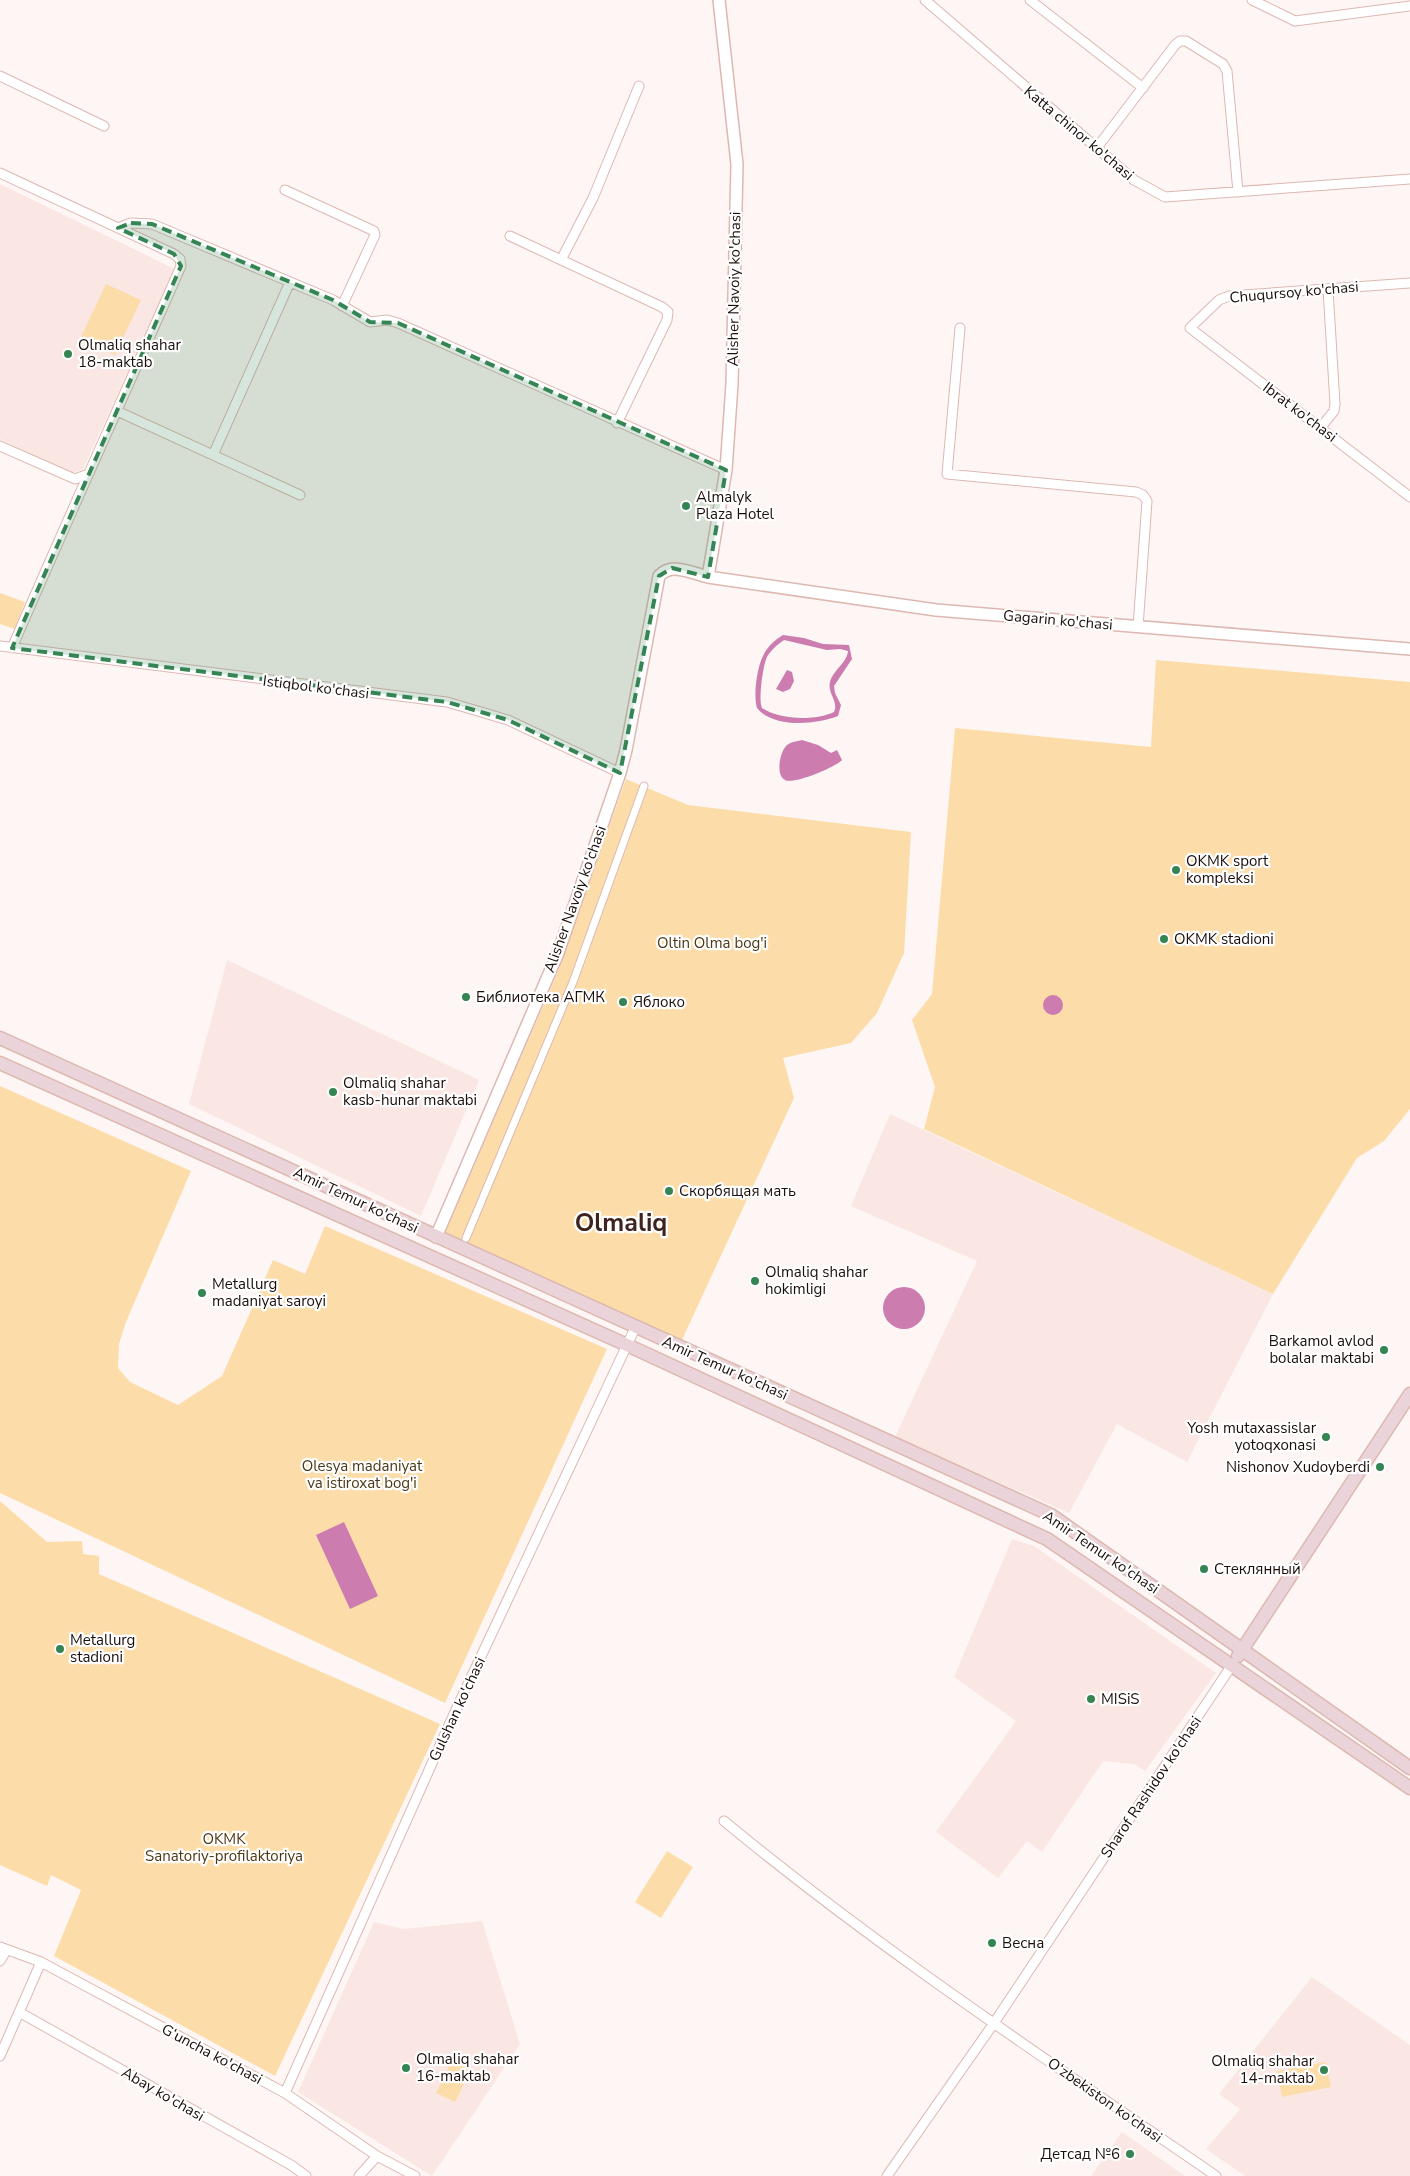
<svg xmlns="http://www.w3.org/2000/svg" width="1410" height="2176" font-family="'Nunito Sans',sans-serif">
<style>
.built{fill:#fae7e3}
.green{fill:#fcddaa}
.water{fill:#cc7caf;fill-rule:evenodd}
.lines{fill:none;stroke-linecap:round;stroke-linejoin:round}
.pedestrian-casing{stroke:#ddb8b1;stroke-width:9}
.minor-casing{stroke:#ddb8b1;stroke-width:11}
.tertiary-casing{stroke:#ddb8b1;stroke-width:14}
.secondary-casing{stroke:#ddb8b1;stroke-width:15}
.pedestrian{stroke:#fff;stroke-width:7}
.minor{stroke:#fff;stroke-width:9}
.tertiary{stroke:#fff;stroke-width:11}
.secondary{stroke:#ebd4d9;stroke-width:12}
.marked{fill:#358454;fill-opacity:0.2;stroke:#358454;stroke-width:4;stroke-dasharray:10 6;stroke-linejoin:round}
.poi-dot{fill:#358454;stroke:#fff;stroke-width:2}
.labels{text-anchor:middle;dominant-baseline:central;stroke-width:4.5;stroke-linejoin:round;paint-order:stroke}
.street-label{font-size:15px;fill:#1b0f0c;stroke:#fff}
.poi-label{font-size:15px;fill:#1b0f0c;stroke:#fff;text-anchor:start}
.park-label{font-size:15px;fill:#4d3915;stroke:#fff}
.town-label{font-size:25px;font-weight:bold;fill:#3f231e;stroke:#fff}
</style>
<rect width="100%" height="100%" fill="#fef6f4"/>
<path class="built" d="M0,184L175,269L83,469L72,473L0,439Z
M227,960L479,1080L421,1216L189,1104Z
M890,1114L1273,1294L1187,1462L1117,1424L1069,1513L895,1437L977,1261L851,1206Z
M1012,1539L1034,1546L1216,1673L1145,1771L1134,1764L1103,1761L1042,1852L1027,1841L998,1878L936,1832L1016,1721L954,1677Z
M482,1921L520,2044L432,2176L298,2092L374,1922L404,1929Z
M1312,1977L1410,2045V2176H1245L1206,2149L1240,2109L1219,2094Z
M1122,2132L1185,2176H1091Z"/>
<path class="green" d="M106,284L141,300L115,355L80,339Z
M0,593L25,602L15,629L0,624Z
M1156,660L1410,682V1109L1384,1141L1357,1158L1273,1294L924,1129L935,1087L912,1020L932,994L955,728L1151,747Z
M626,779L688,805L911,832L904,953L877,1013L851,1043L783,1058L794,1098L681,1342L444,1235L557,974Z
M0,1086L191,1171L126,1322L119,1344L118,1368L130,1382L178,1405L222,1376L273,1260L305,1274L325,1226L607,1349L445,1703L0,1493Z
M0,1501L47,1542L82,1541L83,1554L99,1556V1574L440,1724L275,2076L54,1956L81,1890L51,1875L47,1886L0,1865Z
M667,1851L693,1867L661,1918L635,1902Z
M452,2060L471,2069L455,2102L436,2093Z
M1326,2062L1331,2087L1282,2097L1277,2071Z"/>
<path class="water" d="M783,635L804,638L823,644L849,645L852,659L834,686L835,693L841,705L838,716C815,725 773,728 757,708C753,695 757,666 764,654C768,646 776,639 783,635ZM784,640L827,650L840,649L848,651C847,663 833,670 830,682C827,693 839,701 834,712C815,721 780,720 762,708C758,700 763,665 767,657C770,651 778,644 784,640Z
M787,670L792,672L794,681L790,689L783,692L776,689Z
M802,740L818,745L831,753L837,750L842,760C836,767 793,785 785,780C775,775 780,751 787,745C791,742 798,741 802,740Z
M1043 1005a10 10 0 1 1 20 0a10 10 0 1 1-20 0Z
M883 1308a21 21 0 1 1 42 0a21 21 0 1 1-42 0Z
M344,1522L378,1596L350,1609L316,1535Z"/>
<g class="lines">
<defs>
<path id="pedestrian" d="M466,1238L573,982L644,786"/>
<path id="minor" d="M925,0L1134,180L1165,197L1410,179
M1030,0L1143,88
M1252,0L1295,21L1410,6
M0,76L104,126
M1096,149L1175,45L1180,41H1186L1223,64L1227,71L1238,192
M0,173L174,254L180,259L181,266C125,394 67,520 12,648
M285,190L374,231L375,235L342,306
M118,228L131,223L152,224L333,300L370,322L387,320L398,323L726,470
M510,236L662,307L668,312L667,320L617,423
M561,260L593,198L639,86
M1410,283L1229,296L1219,300L1190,328L1410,497
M960,328L947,474L1136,492L1143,495L1147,501L1138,627
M117,411L300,495
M1321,427L1334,411L1335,404L1328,289
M0,446L75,479L86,475
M213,455L290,282
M0,646L447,702L508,720L620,773
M724,1821C880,1950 1049,2061 1216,2176
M0,1947L41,1962L285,2093L377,2156L415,2176
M0,1961L6,1951
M19,2012L291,2165L306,2176
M0,2056L41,1962
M285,2093L454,1714L635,1328
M359,2176L377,2156
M887,2176L994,2023L1232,1665"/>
<path id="tertiary" d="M708,577L726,470L732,384L737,164L719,0
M436,1237L558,953L620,773L626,750L659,576C672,562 692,573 708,577L936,610L1410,649"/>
<path id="secondary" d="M0,1038L1051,1515L1410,1768
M0,1063L627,1345L1047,1539L1410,1788
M1238,1656L1410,1394"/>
</defs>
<use href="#pedestrian" class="pedestrian-casing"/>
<use href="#minor" class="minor-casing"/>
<use href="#tertiary" class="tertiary-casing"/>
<use href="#secondary" class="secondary-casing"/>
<use href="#pedestrian" class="pedestrian"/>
<use href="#minor" class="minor"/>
<use href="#tertiary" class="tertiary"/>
<use href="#secondary" class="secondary"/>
</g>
<path class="marked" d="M131,223L152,224L333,300L370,322L398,323L726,470L708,577L672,568L659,576L620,773L508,720L447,702L12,648L181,266L174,254L118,228Z"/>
<g class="poi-dot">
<circle cx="68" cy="354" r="5"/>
<circle cx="686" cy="506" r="5"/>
<circle cx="1176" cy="870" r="5"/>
<circle cx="1164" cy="939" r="5"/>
<circle cx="466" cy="997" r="5"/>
<circle cx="623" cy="1002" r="5"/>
<circle cx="333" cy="1092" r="5"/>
<circle cx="669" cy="1191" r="5"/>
<circle cx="755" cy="1281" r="5"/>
<circle cx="202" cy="1293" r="5"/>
<circle cx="1384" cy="1350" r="5"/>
<circle cx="1326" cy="1437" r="5"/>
<circle cx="1380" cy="1467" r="5"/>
<circle cx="1204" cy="1569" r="5"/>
<circle cx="60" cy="1649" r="5"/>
<circle cx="1091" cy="1699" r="5"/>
<circle cx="992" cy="1943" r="5"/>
<circle cx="406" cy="2068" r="5"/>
<circle cx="1324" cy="2070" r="5"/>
<circle cx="1130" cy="2154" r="5"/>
</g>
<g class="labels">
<g class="street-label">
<text transform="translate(1079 133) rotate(40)">Katta chinor ko'chasi</text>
<text transform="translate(734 289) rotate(-89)">Alisher Navoiy ko'chasi</text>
<text transform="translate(1294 292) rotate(-5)">Chuqursoy ko'chasi</text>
<text transform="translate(1300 412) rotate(37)">Ibrat ko'chasi</text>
<text transform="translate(1058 620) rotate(5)">Gagarin ko'chasi</text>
<text transform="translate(316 687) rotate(7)">Istiqbol ko'chasi</text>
<text transform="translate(575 899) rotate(-70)">Alisher Navoiy ko'chasi</text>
<text transform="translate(356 1200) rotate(25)">Amir Temur ko'chasi</text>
<text transform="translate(725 1368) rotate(24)">Amir Temur ko'chasi</text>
<text transform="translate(1101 1552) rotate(34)">Amir Temur ko'chasi</text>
<text transform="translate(457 1709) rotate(-65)">Gulshan ko'chasi</text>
<text transform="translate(1151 1787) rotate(-56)">Sharof Rashidov ko'chasi</text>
<text transform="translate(212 2054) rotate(28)">G‘uncha ko'chasi</text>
<text transform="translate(163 2094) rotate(30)">Abay ko'chasi</text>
<text transform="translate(1105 2100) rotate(35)">O‘zbekiston ko'chasi</text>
</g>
<g class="poi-label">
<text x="78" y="345">Olmaliq shahar<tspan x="78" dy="17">18-maktab</tspan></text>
<text x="696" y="497">Almalyk<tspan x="696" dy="17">Plaza Hotel</tspan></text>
<text x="1186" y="861">OKMK sport<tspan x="1186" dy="17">kompleksi</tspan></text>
<text x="1174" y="939">OKMK stadioni</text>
<text x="476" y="997">Библиотека АГМК</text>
<text x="633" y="1002">Яблоко</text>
<text x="343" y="1083">Olmaliq shahar<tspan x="343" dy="17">kasb-hunar maktabi</tspan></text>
<text x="679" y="1191">Скорбящая мать</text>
<text x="765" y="1272">Olmaliq shahar<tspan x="765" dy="17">hokimligi</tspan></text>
<text x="212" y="1284">Metallurg<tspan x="212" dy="17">madaniyat saroyi</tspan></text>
<text x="1374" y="1341" text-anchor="end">Barkamol avlod<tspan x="1374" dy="17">bolalar maktabi</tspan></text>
<text x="1316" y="1428" text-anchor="end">Yosh mutaxassislar<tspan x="1316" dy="17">yotoqxonasi</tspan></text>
<text x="1370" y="1467" text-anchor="end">Nishonov Xudoyberdi</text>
<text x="1214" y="1569">Стеклянный</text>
<text x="70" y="1640">Metallurg<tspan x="70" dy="17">stadioni</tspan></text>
<text x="1101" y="1699">MISiS</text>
<text x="1002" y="1943">Весна</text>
<text x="416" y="2059">Olmaliq shahar<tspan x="416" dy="17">16-maktab</tspan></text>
<text x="1314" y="2061" text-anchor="end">Olmaliq shahar<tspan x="1314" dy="17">14-maktab</tspan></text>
<text x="1120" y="2154" text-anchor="end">Детсад №6</text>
</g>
<g class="park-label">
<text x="712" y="943">Oltin Olma bog'i</text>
<text x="362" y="1466">Olesya madaniyat<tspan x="362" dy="17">va istiroxat bog'i</tspan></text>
<text x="224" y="1839">OKMK<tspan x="224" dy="17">Sanatoriy-profilaktoriya</tspan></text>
</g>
<g class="town-label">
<text x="621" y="1223">Olmaliq</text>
</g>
</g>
</svg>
